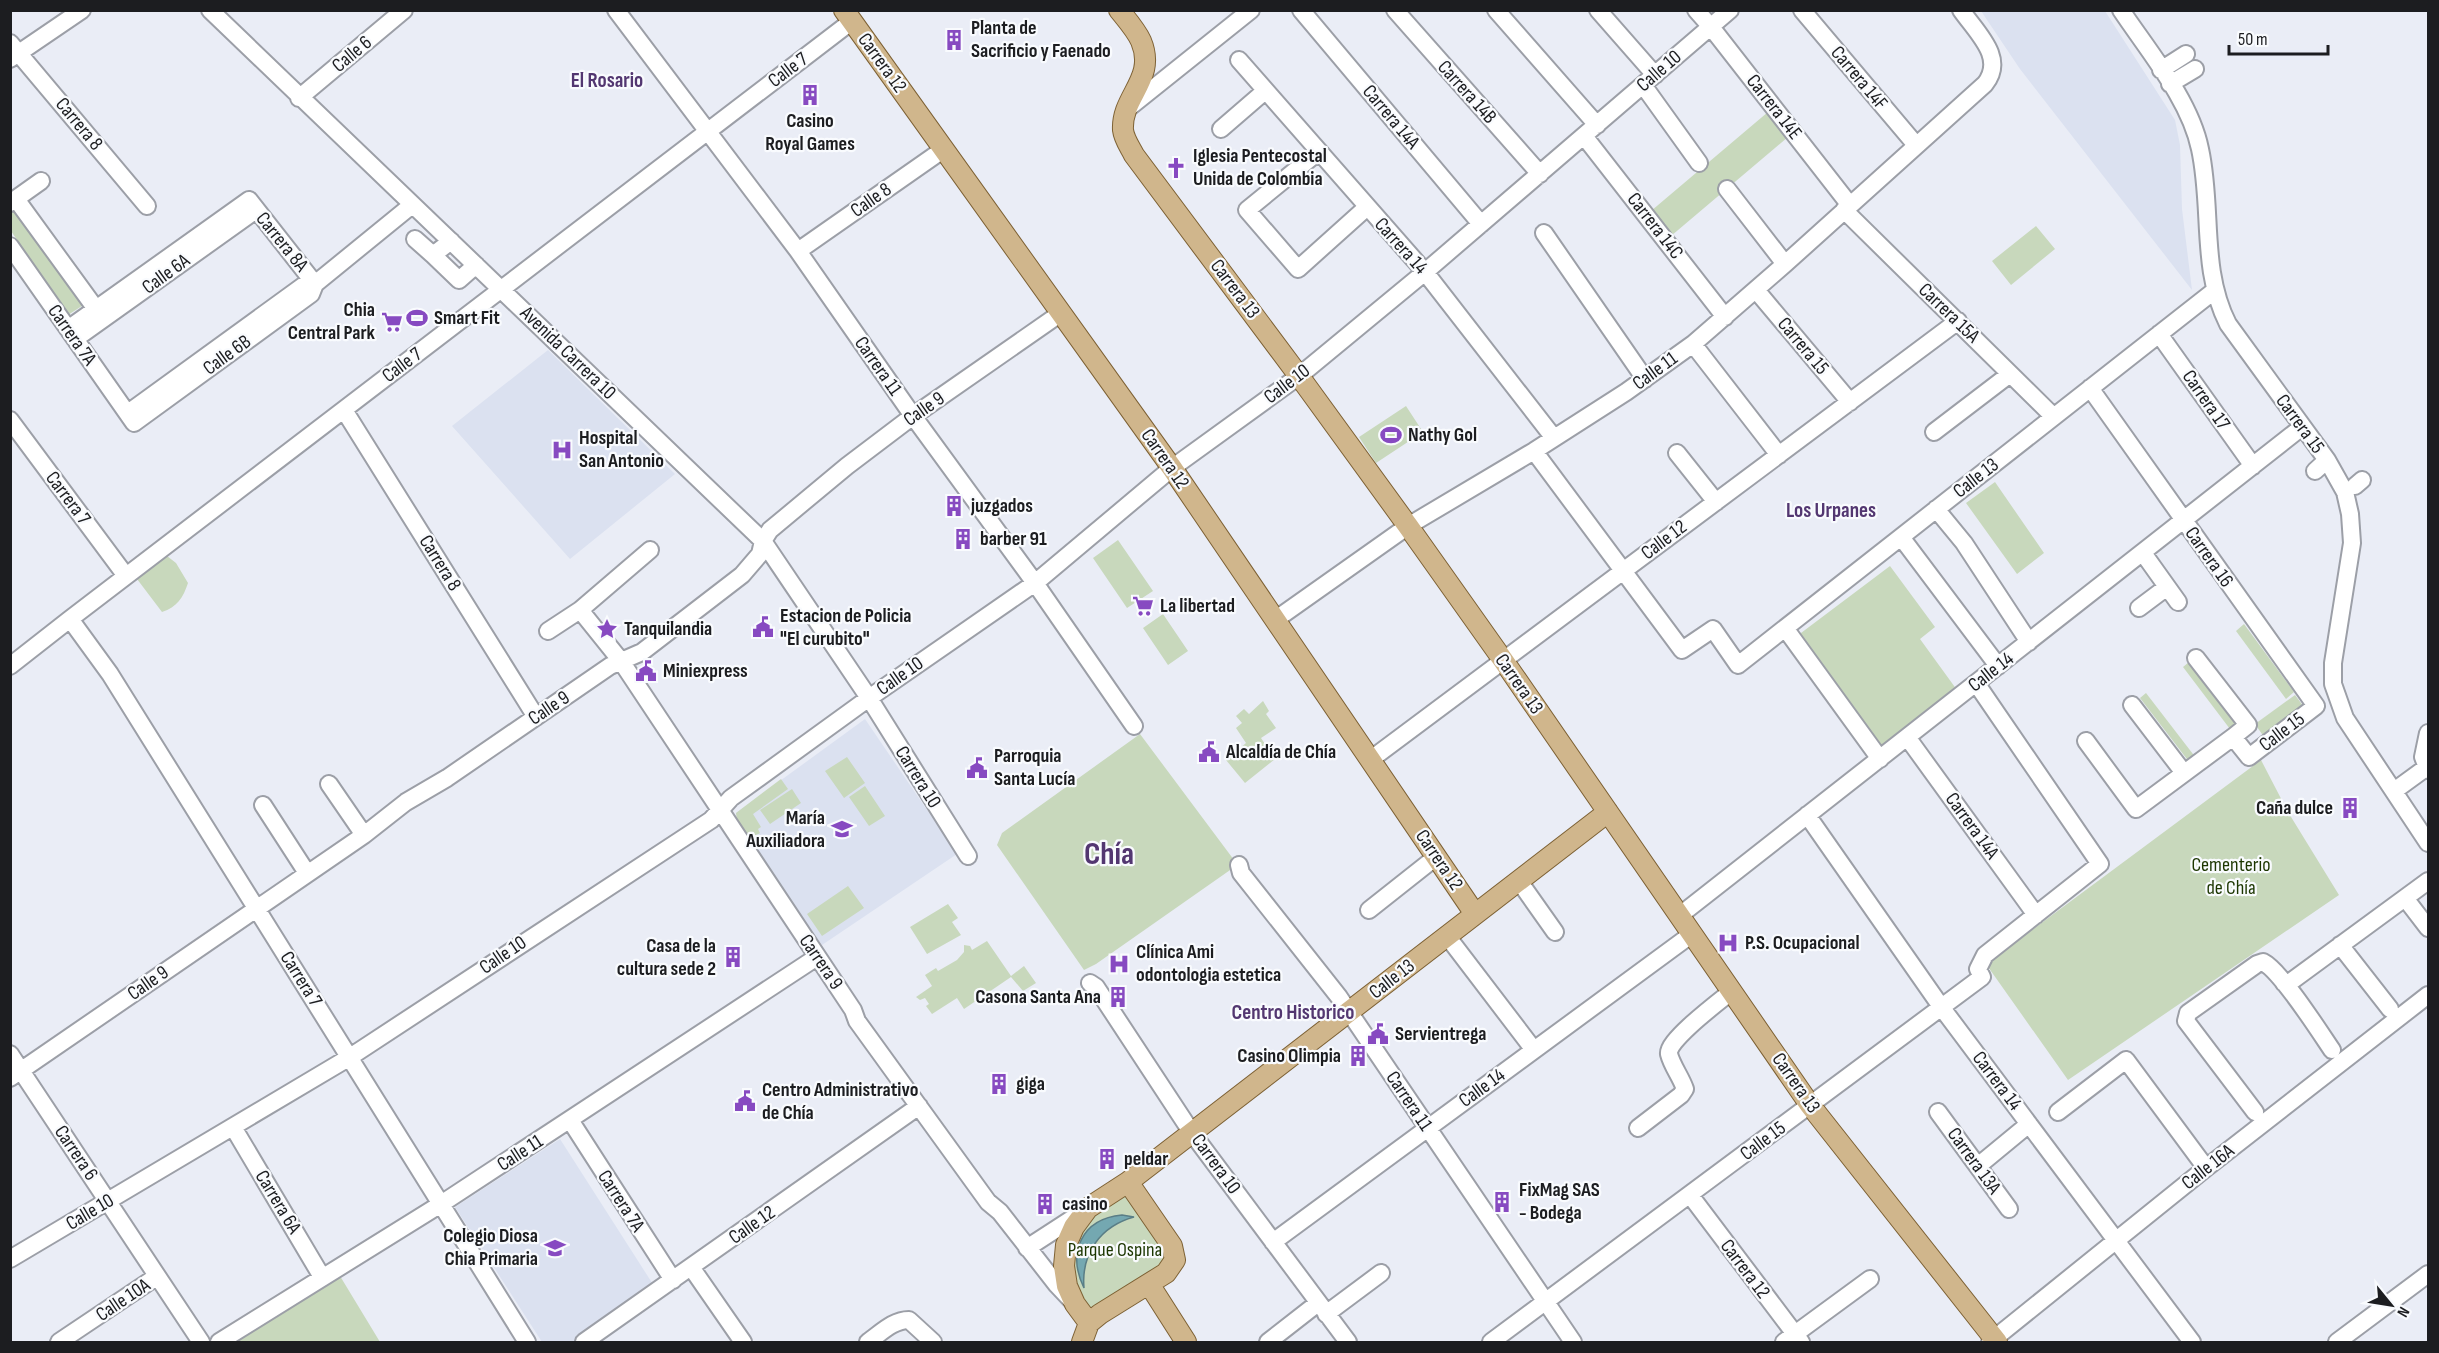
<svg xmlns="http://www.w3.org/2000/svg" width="2439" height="1353" font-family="'Sofia Sans Condensed',sans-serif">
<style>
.built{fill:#dbe1f0}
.green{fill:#c8d8bc}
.water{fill:#74a8b1;stroke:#5a7e86;stroke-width:1.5}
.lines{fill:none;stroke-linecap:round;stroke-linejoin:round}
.minor-casing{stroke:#9c9fa7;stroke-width:20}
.major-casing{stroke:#7d6134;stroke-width:22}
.minor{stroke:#fff;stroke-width:16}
.major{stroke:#d0b68c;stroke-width:20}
.labels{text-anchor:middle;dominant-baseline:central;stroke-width:4.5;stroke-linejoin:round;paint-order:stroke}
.poi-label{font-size:20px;font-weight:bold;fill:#1c1d20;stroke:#f9fbfe;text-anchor:start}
.street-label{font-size:20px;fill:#1c1d20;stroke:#f9fbfe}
.park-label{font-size:20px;fill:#1c3600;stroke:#f9fbfe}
.neighbourhood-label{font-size:21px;font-weight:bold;fill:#533771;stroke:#f9fbfe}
.town-label{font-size:32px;font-weight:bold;fill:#533771;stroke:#f9fbfe}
</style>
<rect width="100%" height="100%" fill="#eaedf6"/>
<path class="built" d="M1981,11H2105L2175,120L2180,145L2182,209L2192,290L2020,69Z
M548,350L675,474L570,559L452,426Z
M865,719L957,854L822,945L761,857L737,820L736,813Z
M560,1139L656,1289L574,1342H542L455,1207Z"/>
<path class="green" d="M1768,112L1788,137L1671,236L1651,211Z
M16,208L85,304L68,315L11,231L10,211Z
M2036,226L2055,249L2011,285L1992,261Z
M1406,406L1423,432L1376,463L1359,437Z
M1995,482L2044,553L2017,574L1966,503Z
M1118,540L1153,591L1127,608L1093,558Z
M167,556L176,563L188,583C183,598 177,607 162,612L137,579Z
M1890,566L1935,627L1920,639L1957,690L1880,748L1797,636Z
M1163,614L1188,651L1168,665L1143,628Z
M2244,624L2294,692L2286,699L2236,631Z
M2189,662L2239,728L2233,733L2183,667Z
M2146,693L2196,758L2190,763L2140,698Z
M2295,695L2304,707L2264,737L2255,724Z
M1263,701L1269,711L1266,714L1276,728L1261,738L1275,759L1245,783L1226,760L1246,743L1236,728L1242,723L1236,716L1244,709L1249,714Z
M1140,734L1234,860L1233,868L1096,964L1084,970L997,845L1002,833Z
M847,757L865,783L844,798L825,771Z
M2261,760L2288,812L2339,895L2068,1080L1986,964Z
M781,779L788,789L753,814L761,827L758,829L760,833L750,839L737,820L736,813Z
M865,786L885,816L869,826L849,797Z
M792,789L801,803L770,824L760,810Z
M848,886L864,908L822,936L807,914Z
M948,904L958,918L952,922L961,935L927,954L910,927Z
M987,941L1011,976L1024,966L1036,983L1023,991L1011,977L964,1009L957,998L932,1014L926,1006L929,1004L925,998L920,1000L916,997L932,986L925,975L936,968L938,971L957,960L964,952V945L970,946L972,950Z
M1128,1190L1165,1242L1169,1262L1089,1317L1068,1263L1083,1221Z
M340,1276L380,1342H229Z"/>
<path class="water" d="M1122,1215L1134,1217C1101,1226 1081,1253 1084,1288C1067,1253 1081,1219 1122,1215Z"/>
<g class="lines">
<defs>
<path id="minor" d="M210,10L763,541L869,698L968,856
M616,10L798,251L913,416L1035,583L1134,726
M1301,10L1481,224
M1395,10L1540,174
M1496,10L1597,125
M1598,10L1655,75
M1696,10L1711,27L1849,204
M1802,10L1916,145
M2121,10C2149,52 2190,100 2200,149C2213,208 2200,269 2228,324L2327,460L2345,492L2350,514L2352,543L2333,663V684L2345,718L2428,843
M10,43L147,206
M10,59L82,10
M1239,60L1425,272L1554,438
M2161,70L2186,54
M2170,84L2195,69
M1643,85L1699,163
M299,98L404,10
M1126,110L1251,10
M1221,129L1265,91
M1584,136L1725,317
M1318,152L1247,210L1298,269L1366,208
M1727,189L1785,264
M16,199L96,309
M10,203L41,181
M1844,210L2053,416
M1544,233L1645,379
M415,239L433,255
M451,241L433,255L459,280L476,265
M10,246L134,423L311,294L315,284L412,205
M798,251L944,149
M1756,290L1850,402
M68,329L249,200L315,284
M2159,334L2253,466
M75,339L256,210
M1693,344L1779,455
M2090,388L2316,706
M344,410L536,717
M128,413L307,283L315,284
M10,420L126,576
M1934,432L2010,374
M1534,451L1682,650L1713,629L1738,665L2214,291
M1677,453L1716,502
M2315,471L2327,460
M2355,486L2362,480
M1936,509L1964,543L2029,642
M1901,537L1998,666
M2143,553L2178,602
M2139,608L2167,587
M580,610L621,661L853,1010L857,1021L988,1202L1000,1212L1057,1285L1073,1302
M70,619L110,674L527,1342
M1275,620L1408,526L1534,451L1626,392L1693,344L1785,264L1985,84C2006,58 1977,33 1961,10
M1785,628L1880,759
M548,631L580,610L650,550
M10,666L70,619L852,21
M2132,705L2184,773
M2428,733L2423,757L2428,770
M1907,737L2036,915
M2233,737L2249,757L2316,706
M2086,741L2136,809L2233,737L2248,725L2196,658
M1370,760L1958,321
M329,784L364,835
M2394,791L2427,767
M263,805L307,873
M1807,815L1942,1008L2192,1342
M1239,865L1241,873L1339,997L1573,1342
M1519,881L1555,932
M2405,898L2428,928
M1369,910L1436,857
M1679,916L2302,427
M1447,936L1534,1050
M2340,945L2390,1009
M1090,983L1096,987L1192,1133L1348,1342
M2284,983H2289L2428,881
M10,1054L201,1342
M10,1078L364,835L406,802L447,778L610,666L642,652L742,575L760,554L763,541L770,530L847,466L913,416L1061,313
M1938,1112L2009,1209
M2058,1112L2126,1060L2206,1168
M2255,1112L2186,1021L2188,1013L2257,964L2263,962C2281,971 2319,1031 2332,1050
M570,1120L673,1280
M233,1127L322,1277
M1638,1128L1681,1095L1685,1089C1681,1077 1672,1066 1669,1054C1666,1041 1721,1000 1732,991
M1978,1166L2029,1124
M1690,1195L1801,1342
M1273,1242L1692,934
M1027,1248L1084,1211
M10,1259L350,1057L711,820L731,798L869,698L1035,583L1172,468L1299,376L1425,272L1730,10
M691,1267L743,1342
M1326,1314L1381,1273
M59,1342L156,1277
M219,1342L441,1204L817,957
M584,1342L919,1106
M868,1342C881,1333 893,1320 909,1320L933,1342
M1268,1342L1318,1303
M1491,1342L1982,977L1978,969L1985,955L2100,864L1976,683
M1784,1342L1870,1279
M1990,1342L2206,1168L2428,995
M2337,1342L2428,1274"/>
<path id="major" d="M844,10L1172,468L1475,914
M1119,10C1127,20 1136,30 1141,41C1157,79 1121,96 1123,130C1124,139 1130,147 1134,155L1299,376L1408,526L1503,660L1810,1105L1997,1342
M1149,1284L1186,1342
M1089,1323L1075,1304L1067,1286L1064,1266L1066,1245L1074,1227L1088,1208L1128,1182L1608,812
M1082,1342L1089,1323L1100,1314L1166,1273L1175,1260L1172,1246L1128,1182"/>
</defs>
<use href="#minor" class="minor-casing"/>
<use href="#major" class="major-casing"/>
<use href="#minor" class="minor"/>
<use href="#major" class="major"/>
</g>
<defs>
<symbol id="building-bare" viewBox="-9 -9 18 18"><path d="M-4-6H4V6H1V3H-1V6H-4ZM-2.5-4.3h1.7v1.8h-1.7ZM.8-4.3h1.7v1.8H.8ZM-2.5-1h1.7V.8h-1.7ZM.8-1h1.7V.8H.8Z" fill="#874ac1" stroke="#f9fbfe" stroke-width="2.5" paint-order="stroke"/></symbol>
<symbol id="church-bare" viewBox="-9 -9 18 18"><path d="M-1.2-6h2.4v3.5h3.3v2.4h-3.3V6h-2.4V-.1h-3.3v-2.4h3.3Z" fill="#874ac1" stroke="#f9fbfe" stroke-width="2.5" paint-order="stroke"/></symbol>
<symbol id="stadium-bare" viewBox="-9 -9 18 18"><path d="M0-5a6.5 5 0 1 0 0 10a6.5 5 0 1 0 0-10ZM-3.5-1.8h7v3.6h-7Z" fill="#874ac1" stroke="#f9fbfe" stroke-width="2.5" paint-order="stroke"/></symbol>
<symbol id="supermarket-bare" viewBox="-9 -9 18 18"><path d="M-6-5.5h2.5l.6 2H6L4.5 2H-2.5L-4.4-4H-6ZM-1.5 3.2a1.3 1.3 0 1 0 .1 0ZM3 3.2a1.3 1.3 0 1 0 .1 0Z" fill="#874ac1" stroke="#f9fbfe" stroke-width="2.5" paint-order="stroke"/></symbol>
<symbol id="hospital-bare" viewBox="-9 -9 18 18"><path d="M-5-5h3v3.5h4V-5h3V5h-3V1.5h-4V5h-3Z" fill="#874ac1" stroke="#f9fbfe" stroke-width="2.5" paint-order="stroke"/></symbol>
<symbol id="civic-bare" viewBox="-9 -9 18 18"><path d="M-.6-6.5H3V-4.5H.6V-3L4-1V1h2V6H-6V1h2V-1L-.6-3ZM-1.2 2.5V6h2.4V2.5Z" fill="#874ac1" stroke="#f9fbfe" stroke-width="2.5" paint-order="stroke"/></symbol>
<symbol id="sight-bare" viewBox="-9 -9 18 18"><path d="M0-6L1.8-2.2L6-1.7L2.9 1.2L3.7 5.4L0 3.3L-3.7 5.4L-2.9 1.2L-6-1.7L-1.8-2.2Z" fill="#874ac1" stroke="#f9fbfe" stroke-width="2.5" paint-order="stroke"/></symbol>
<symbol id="school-bare" viewBox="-9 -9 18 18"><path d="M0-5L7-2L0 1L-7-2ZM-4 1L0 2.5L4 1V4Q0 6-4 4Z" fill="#874ac1" stroke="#f9fbfe" stroke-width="2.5" paint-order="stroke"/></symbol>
</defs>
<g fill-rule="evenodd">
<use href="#building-bare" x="939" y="25" width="30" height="30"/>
<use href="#building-bare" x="795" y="80" width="30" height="30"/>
<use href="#church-bare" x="1161" y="153" width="30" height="30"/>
<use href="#stadium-bare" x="402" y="303" width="30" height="30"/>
<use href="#supermarket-bare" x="377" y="307" width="30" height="30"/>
<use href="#stadium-bare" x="1376" y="420" width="30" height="30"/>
<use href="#hospital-bare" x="547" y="435" width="30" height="30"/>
<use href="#building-bare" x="939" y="491" width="30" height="30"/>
<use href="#building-bare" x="948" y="524" width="30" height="30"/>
<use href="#supermarket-bare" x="1128" y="591" width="30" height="30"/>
<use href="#civic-bare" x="748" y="612" width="30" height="30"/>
<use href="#sight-bare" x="592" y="614" width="30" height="30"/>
<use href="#civic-bare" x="631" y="656" width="30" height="30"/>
<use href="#civic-bare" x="1194" y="737" width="30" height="30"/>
<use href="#civic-bare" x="962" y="753" width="30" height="30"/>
<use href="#building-bare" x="2335" y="793" width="30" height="30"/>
<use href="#school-bare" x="827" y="814" width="30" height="30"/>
<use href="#hospital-bare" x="1713" y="928" width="30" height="30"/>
<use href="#building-bare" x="718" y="942" width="30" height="30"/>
<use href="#hospital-bare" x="1104" y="949" width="30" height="30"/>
<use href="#building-bare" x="1103" y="982" width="30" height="30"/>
<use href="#civic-bare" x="1363" y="1019" width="30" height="30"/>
<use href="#building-bare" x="1343" y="1041" width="30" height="30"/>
<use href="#building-bare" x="984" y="1069" width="30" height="30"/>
<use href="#civic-bare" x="730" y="1086" width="30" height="30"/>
<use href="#building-bare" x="1092" y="1144" width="30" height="30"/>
<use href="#building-bare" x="1487" y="1187" width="30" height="30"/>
<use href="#building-bare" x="1030" y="1189" width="30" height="30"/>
<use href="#school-bare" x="540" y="1233" width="30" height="30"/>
</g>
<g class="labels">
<g class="poi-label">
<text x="971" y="28">Planta de<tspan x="971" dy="23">Sacrificio y Faenado</tspan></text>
<text x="810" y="121" text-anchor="middle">Casino<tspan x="810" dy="23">Royal Games</tspan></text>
<text x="1193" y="156">Iglesia Pentecostal<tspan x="1193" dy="23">Unida de Colombia</tspan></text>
<text x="375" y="310" text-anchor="end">Chia<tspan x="375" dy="23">Central Park</tspan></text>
<text x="434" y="318">Smart Fit</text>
<text x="1408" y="435">Nathy Gol</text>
<text x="579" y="438">Hospital<tspan x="579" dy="23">San Antonio</tspan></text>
<text x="971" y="506">juzgados</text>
<text x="980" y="539">barber 91</text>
<text x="1160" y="606">La libertad</text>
<text x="780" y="616">Estacion de Policia<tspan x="780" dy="23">"El curubito"</tspan></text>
<text x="624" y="629">Tanquilandia</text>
<text x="663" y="671">Miniexpress</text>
<text x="1226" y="752">Alcaldía de Chía</text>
<text x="994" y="756">Parroquia<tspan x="994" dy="23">Santa Lucía</tspan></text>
<text x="2333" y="808" text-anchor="end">Caña dulce</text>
<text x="825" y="818" text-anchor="end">María<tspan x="825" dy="23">Auxiliadora</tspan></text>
<text x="1745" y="943">P.S. Ocupacional</text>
<text x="716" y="946" text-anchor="end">Casa de la<tspan x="716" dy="23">cultura sede 2</tspan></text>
<text x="1136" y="952">Clínica Ami<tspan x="1136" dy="23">odontologia estetica</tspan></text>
<text x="1101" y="997" text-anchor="end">Casona Santa Ana</text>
<text x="1395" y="1034">Servientrega</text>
<text x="1341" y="1056" text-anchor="end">Casino Olimpia</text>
<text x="1016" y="1084">giga</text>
<text x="762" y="1090">Centro Administrativo<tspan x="762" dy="23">de Chía</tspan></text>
<text x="1124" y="1159">peldar</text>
<text x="1519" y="1190">FixMag SAS<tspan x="1519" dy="23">- Bodega</tspan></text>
<text x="1062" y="1204">casino</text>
<text x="538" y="1236" text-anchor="end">Colegio Diosa<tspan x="538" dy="23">Chia Primaria</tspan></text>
</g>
<g class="street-label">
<text transform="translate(352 54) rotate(-40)">Calle 6</text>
<text transform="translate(882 63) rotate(54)">Carrera 12</text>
<text transform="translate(788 70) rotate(-37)">Calle 7</text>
<text transform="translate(1659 71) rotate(-41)">Calle 10</text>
<text transform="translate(1859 78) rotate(50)">Carrera 14F</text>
<text transform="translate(1467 92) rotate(48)">Carrera 14B</text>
<text transform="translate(1774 107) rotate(52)">Carrera 14E</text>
<text transform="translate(1391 117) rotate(50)">Carrera 14A</text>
<text transform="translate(79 124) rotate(50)">Carrera 8</text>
<text transform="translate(871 200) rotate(-35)">Calle 8</text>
<text transform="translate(1655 226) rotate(52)">Carrera 14C</text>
<text transform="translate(282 242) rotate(51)">Carrera 8A</text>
<text transform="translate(1401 246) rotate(48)">Carrera 14</text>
<text transform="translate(166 274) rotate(-36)">Calle 6A</text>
<text transform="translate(1235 289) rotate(53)">Carrera 13</text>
<text transform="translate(1949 313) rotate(44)">Carrera 15A</text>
<text transform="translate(72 335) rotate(55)">Carrera 7A</text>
<text transform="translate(1803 346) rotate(50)">Carrera 15</text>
<text transform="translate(568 353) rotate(44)">Avenida Carrera 10</text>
<text transform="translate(227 355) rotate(-36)">Calle 6B</text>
<text transform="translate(402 365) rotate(-37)">Calle 7</text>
<text transform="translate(878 366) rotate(55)">Carrera 11</text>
<text transform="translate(1655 371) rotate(-36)">Calle 11</text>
<text transform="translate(1287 384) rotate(-37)">Calle 10</text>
<text transform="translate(2206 400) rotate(55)">Carrera 17</text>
<text transform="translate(924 409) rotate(-35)">Calle 9</text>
<text transform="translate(2300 424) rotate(54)">Carrera 15</text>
<text transform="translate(1165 459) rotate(55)">Carrera 12</text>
<text transform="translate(1976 478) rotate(-38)">Calle 13</text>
<text transform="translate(68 498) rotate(53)">Carrera 7</text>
<text transform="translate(1664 540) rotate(-37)">Calle 12</text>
<text transform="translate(2209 557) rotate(55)">Carrera 16</text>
<text transform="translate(440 563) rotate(58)">Carrera 8</text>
<text transform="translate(1991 672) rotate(-38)">Calle 14</text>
<text transform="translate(900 676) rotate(-35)">Calle 10</text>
<text transform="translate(1519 684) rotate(55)">Carrera 13</text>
<text transform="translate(549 708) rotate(-34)">Calle 9</text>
<text transform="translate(2282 732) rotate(-37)">Calle 15</text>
<text transform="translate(918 777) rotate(58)">Carrera 10</text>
<text transform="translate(1972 826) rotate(54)">Carrera 14A</text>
<text transform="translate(1439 860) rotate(56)">Carrera 12</text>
<text transform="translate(503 955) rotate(-34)">Calle 10</text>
<text transform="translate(821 962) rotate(56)">Carrera 9</text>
<text transform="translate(301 979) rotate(58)">Carrera 7</text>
<text transform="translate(1392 979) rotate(-38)">Calle 13</text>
<text transform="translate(148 983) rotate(-35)">Calle 9</text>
<text transform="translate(1997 1081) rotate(53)">Carrera 14</text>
<text transform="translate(1796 1083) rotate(55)">Carrera 13</text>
<text transform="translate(1482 1088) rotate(-36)">Calle 14</text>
<text transform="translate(1409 1101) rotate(56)">Carrera 11</text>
<text transform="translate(1763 1141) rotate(-37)">Calle 15</text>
<text transform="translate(76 1153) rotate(56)">Carrera 6</text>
<text transform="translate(520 1153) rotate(-33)">Calle 11</text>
<text transform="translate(1974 1161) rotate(54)">Carrera 13A</text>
<text transform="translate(1216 1164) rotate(54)">Carrera 10</text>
<text transform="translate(2208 1167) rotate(-38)">Calle 16A</text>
<text transform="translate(621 1201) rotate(57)">Carrera 7A</text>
<text transform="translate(278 1202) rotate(59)">Carrera 6A</text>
<text transform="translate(90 1212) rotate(-31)">Calle 10</text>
<text transform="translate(752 1225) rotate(-35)">Calle 12</text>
<text transform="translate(1745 1269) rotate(53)">Carrera 12</text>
<text transform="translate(123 1300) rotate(-34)">Calle 10A</text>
</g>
<g class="park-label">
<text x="2231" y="865">Cementerio<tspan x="2231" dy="23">de Chía</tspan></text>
<text x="1115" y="1250">Parque Ospina</text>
</g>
<g class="neighbourhood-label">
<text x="607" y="80">El Rosario</text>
<text x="1831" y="510">Los Urpanes</text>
<text x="1293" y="1012">Centro Historico</text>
</g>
<g class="town-label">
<text x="1109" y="854">Chía</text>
</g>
</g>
<rect width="2439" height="1353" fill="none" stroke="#1c1d20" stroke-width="24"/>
<g transform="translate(2391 1305) rotate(120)" stroke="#f9fbfe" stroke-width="4.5" paint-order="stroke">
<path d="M0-4.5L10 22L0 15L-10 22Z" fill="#1c1d20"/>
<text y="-9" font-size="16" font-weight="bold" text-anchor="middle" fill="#1c1d20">N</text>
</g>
<path d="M2229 45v9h99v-9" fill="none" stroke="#1c1d20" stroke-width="3"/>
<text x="2238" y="45" font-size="18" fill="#1c1d20" stroke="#f9fbfe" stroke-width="4.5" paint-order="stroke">50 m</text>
</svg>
